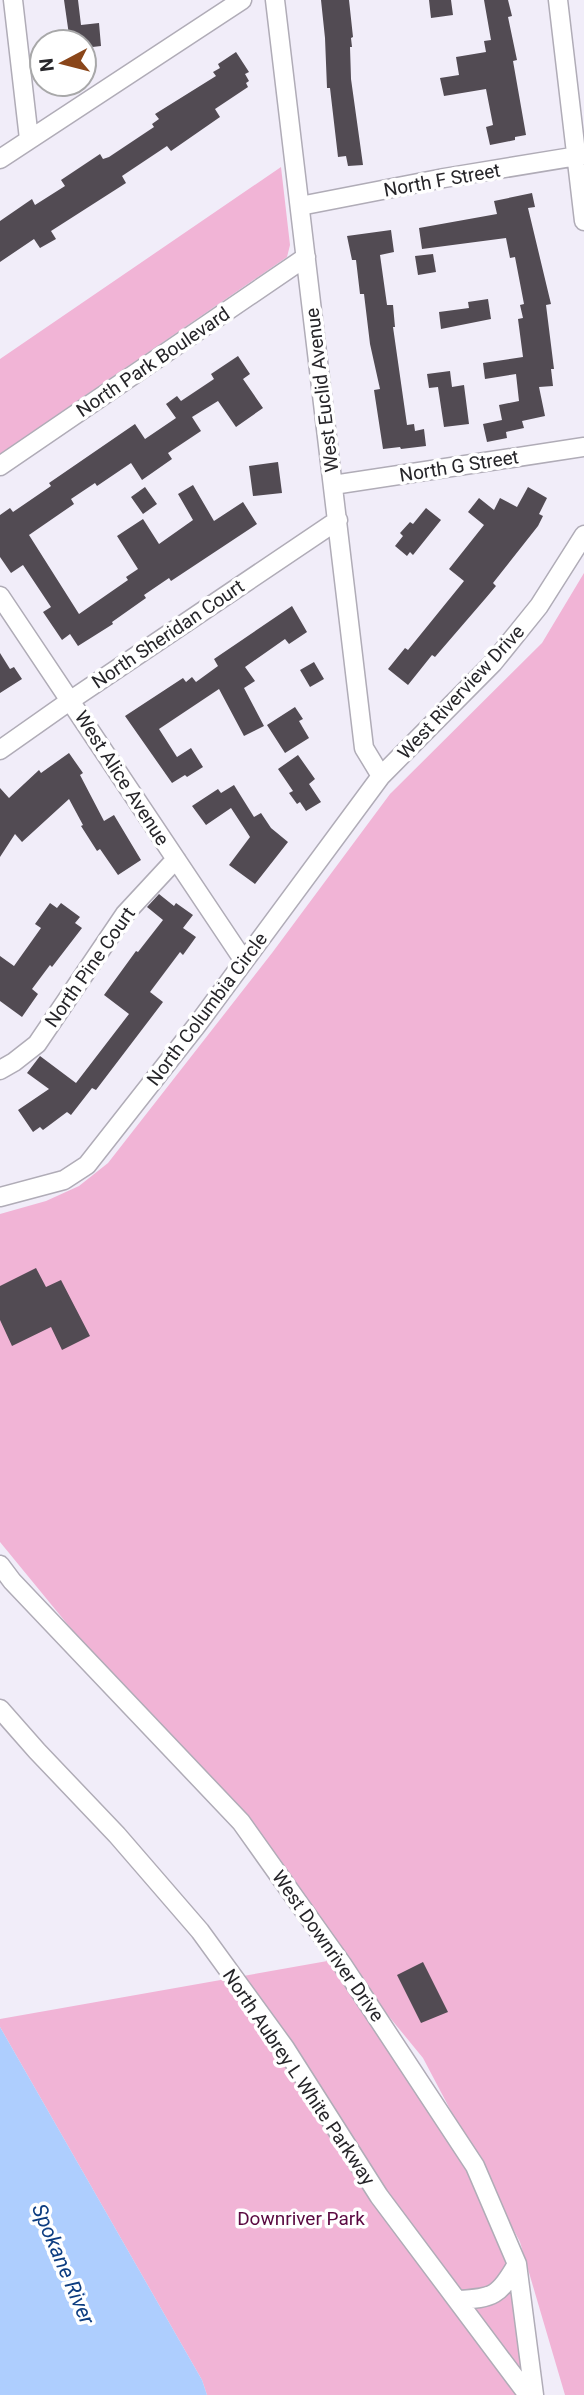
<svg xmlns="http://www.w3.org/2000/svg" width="584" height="2395" font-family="Roboto,sans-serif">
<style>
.green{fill:#f1b4d6}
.water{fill:#aecefe}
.building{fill:#524b53}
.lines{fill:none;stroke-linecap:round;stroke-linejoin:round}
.minor-casing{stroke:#b0acb7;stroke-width:21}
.minor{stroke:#fff;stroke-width:18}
.labels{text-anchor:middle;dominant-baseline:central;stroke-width:7;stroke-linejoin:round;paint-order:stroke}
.street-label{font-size:19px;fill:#262529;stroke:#fff}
.park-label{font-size:19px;fill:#5a0941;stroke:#fff}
.water-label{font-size:21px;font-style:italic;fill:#0d3d81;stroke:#fff}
</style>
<rect width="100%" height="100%" fill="#f1edf9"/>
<path class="green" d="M281,167L290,245L287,257L0,454V359Z
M584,573V2395H565L520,2242L423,2058L0,1542V1214L46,1201L79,1186L108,1163L272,953L390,794L542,643Z
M333,1960L467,2169L506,2264L539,2395H207L202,2380L0,2027V2019Z"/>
<path class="water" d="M0,2027L202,2380L207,2395H0Z"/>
<path class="building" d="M64,0H78L81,25L99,23L101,46L84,48V42H70Z
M321,0H349L353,37L351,38L352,47H350L351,79L363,165L348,166L346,156L338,157L330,88H327L325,38Z
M429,0H451L453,15L431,18Z
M484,0H508L512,16L508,17L517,60L513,61L526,135L515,137V140L490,145L486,127L493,125L486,89L444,96L440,78L459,75L456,57L486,52L484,41L491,40Z
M236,52L249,72L245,74L249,81L246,83L248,87L215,109L220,117L171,151L167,146L122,176L126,183L51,231L56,239L40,248L34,239L0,262V221L32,199L35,205L65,186L61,180L100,154L103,159L109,157L154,127L152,124L159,119L155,114L216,76L213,72L220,68L218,64Z
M532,193L535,207L528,208L551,304L546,305L554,369H551L553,386L539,387L545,416L522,421L524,428L506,432L507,438L487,442L483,424L502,420L499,405L519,401L516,374L485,379L483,363L523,357L518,319L523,318L520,305L524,304L515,257L510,258L506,238L422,249L419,228L497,214L494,201Z
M391,230L394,252L380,255L387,305H393L395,327H393L407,425L414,424L415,431L424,429L426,446L401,449L400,447L383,449L374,390L380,389L370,344L364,294H360L356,260H352L347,236Z
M433,254L436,272L418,275L415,256Z
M488,299L491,319L441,329L439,312L469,308L468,302Z
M238,356L250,374L243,379L263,408L236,427L218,401L192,417L201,431L168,453L172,459L142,480L131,463L97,486L95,483L71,499L74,504L29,535L79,614L128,580L126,577L138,569L117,536L143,519L159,544L193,520L178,494L193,485L214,521L243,502L257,524L171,581L169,578L144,595L146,598L112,622L113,624L78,646L70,634L62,640L43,612L51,607L23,565L11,573L0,557V515L10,508L13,512L51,486L49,483L135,424L145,439L176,418L166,404L177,396L181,401L214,379L211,374Z
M450,371L452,387L464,385L469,424L444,427L438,387L429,388L427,374Z
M278,462L282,493L253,496L249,466Z
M145,487L157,504L143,514L131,497Z
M528,487L547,498L539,514L543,516L538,526L493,583L496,586L485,599L435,657L432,655L408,685L388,669L405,648L408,650L464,581L449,569L484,525L468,512L479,498L494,510L500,498L517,507Z
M426,508L441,520L413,555L410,552L407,556L395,546L403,536L400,533L410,522L413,524Z
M292,606L307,632L289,644L285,639L245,667L255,681L244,688L264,726L244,736L219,689L159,729L177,757L191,748L203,767L187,777L185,775L172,783L125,716L183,678L186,682L192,677L196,682L218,666L214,659Z
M0,653L10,669L14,667L22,679L0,693Z
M314,662L324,679L310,687L300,670Z
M295,707L303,719L299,721L309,738L285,753L267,725Z
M69,753L83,773L80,775L104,821L114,815L141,860L118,875L100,849L97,851L81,826L83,825L69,799L22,842L15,834L0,857V788L9,798L39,770L41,773Z
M298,755L315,779L309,784L321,802L306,811L300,802L297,804L289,793L293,791L278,769Z
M234,785L254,817L261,813L271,828L288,842L255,884L229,865L250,837L231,808L206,825L192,806L218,789L221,793Z
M159,894L174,906L176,903L193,915L183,928L196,937L183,955L180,952L150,992L163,1002L96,1090L92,1088L71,1115L67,1112L43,1130L40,1127L33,1132L18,1110L49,1089L27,1073L40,1056L76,1083L129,1014L104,995L136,951L138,952L163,920L147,907Z
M50,903L57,908L61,903L80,917L75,923L82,928L52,967L50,965L32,989L38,994L22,1017L0,1001V956L14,966L41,928L35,924Z
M36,1268L46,1287L61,1280L90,1336L62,1350L51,1327L12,1346L0,1320V1286Z
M423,1962L448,2012L421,2023L397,1975Z"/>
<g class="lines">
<defs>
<path id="minor" d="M13,0L29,139
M275,0L364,748L381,776
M558,0L584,221
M0,159L242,0
M300,206L444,178L584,155
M0,466L306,257
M333,485L584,447
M0,596L244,961
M0,750L71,700L338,520
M0,1070L14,1062L37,1044L125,914L176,859
M0,1197L64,1180L87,1165L197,1025L381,776L493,663L539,606L584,535
M0,1565L12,1581L241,1822L342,1964L475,2166L517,2264L534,2395
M0,1709L37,1751L117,1835L200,1931L285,2048L379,2196L528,2395
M457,2300C494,2298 499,2296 517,2264"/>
</defs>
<use href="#minor" class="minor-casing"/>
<use href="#minor" class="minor"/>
</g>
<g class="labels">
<g class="street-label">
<text transform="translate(442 180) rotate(-10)">North F Street</text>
<text transform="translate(153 362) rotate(-34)">North Park Boulevard</text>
<text transform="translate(322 390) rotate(-97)">West Euclid Avenue</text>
<text transform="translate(459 466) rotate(-9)">North G Street</text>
<text transform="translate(168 634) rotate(-34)">North Sheridan Court</text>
<text transform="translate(461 692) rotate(-47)">West Riverview Drive</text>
<text transform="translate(122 778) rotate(57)">West Alice Avenue</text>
<text transform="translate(90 967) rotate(-55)">North Pine Court</text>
<text transform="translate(207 1009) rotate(-53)">North Columbia Circle</text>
<text transform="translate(328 1946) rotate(55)">West Downriver Drive</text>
<text transform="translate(299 2077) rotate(56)">North Aubrey L White Parkway</text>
</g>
<g class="park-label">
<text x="301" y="2218">Downriver Park</text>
</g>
<g class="water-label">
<text transform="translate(63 2264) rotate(67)">Spokane River</text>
</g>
</g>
<g transform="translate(63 63) rotate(263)"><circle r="33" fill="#ffffff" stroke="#a8a8a9" stroke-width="2"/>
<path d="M0-5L12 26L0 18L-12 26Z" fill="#8a461a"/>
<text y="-10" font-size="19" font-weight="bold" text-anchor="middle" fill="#262529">N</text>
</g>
</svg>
